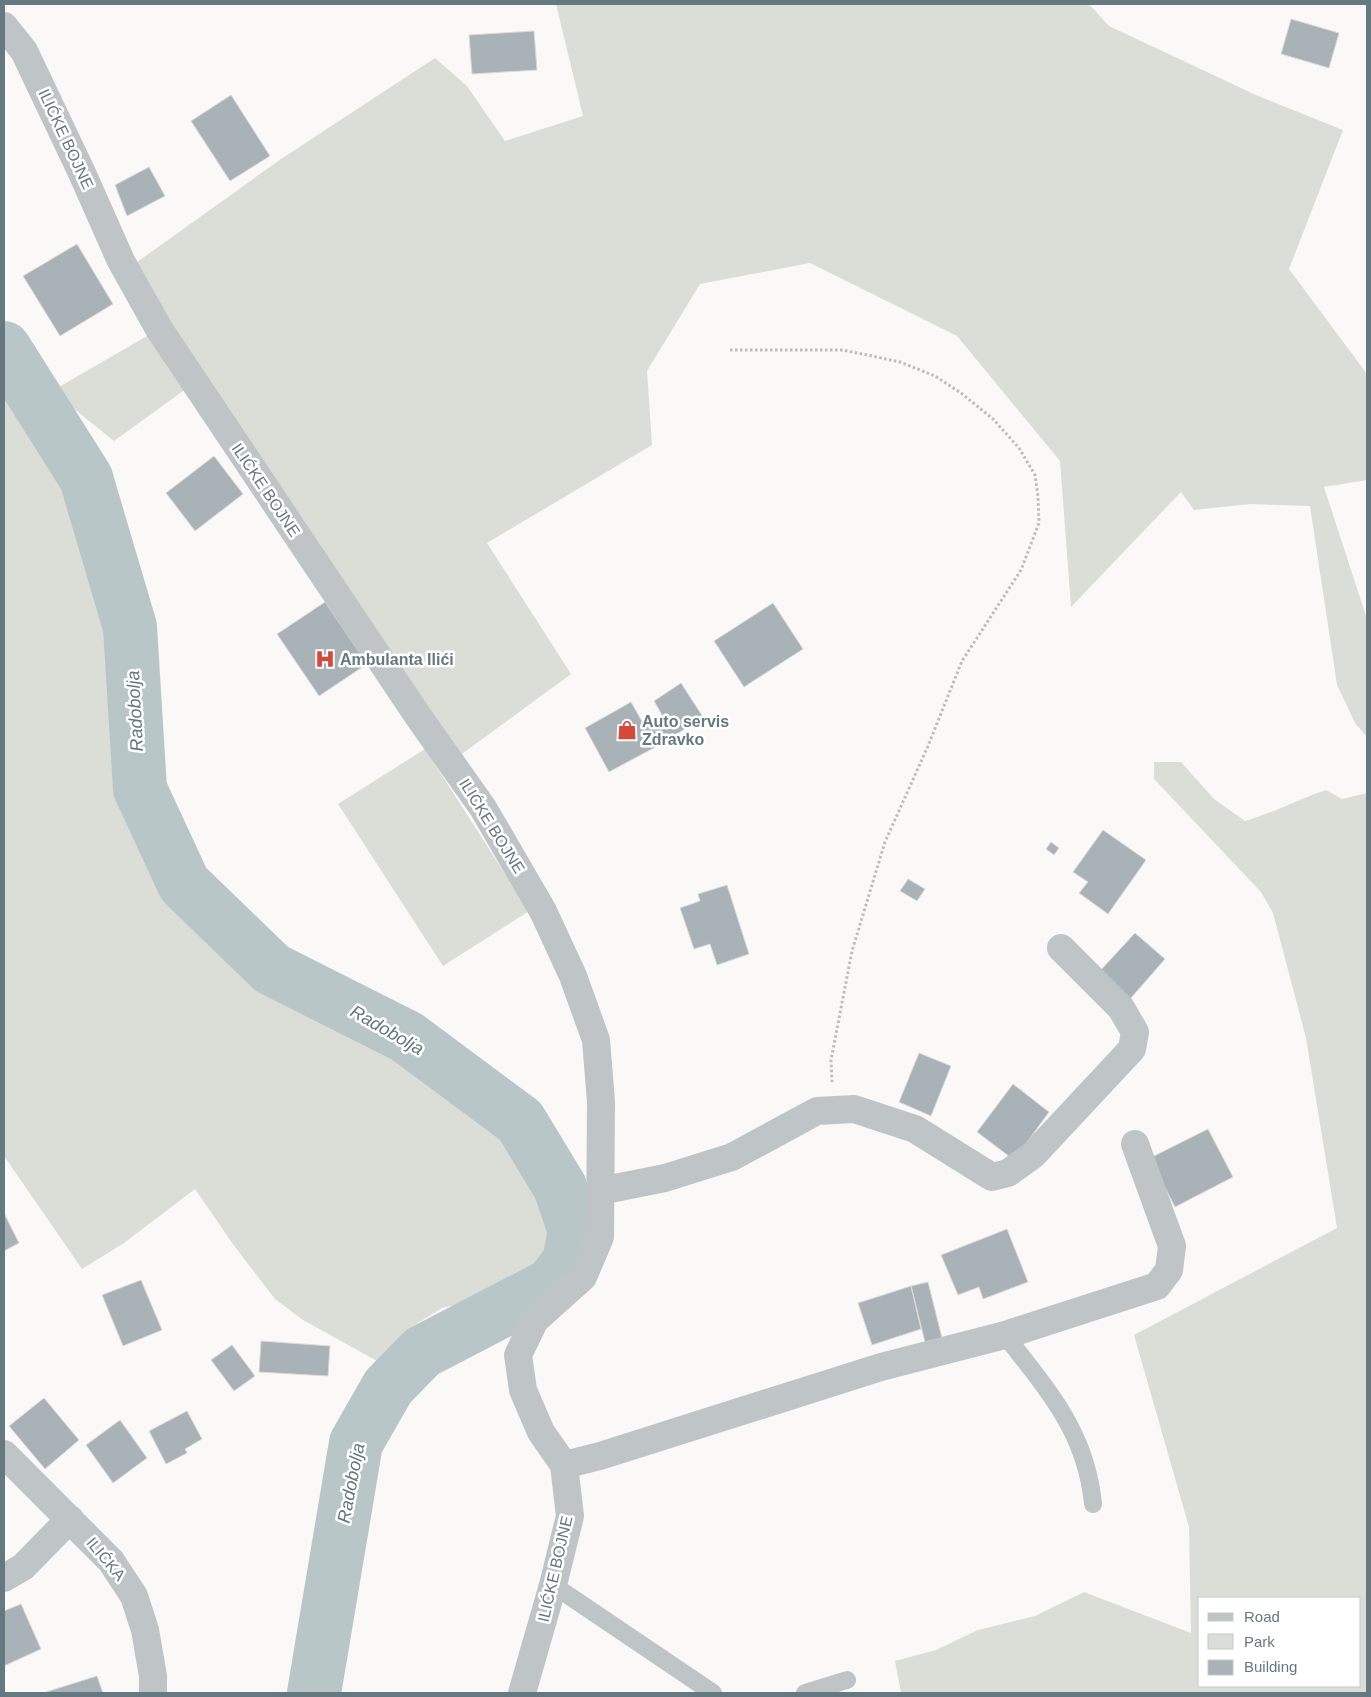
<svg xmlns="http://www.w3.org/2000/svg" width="1371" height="1697" font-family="Arial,sans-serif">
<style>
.green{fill:#dbded7;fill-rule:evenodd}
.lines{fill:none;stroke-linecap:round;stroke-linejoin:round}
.river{stroke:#b8c6c8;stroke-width:54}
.building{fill:#a9b2b6;stroke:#dcdbda}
.path{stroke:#babec0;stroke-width:3;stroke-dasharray:2.5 2.5;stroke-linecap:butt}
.service{stroke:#bfc5c7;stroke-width:18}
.minor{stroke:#bfc5c7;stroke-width:28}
.labels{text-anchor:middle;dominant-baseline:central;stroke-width:5;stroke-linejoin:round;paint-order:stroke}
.street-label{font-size:16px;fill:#667980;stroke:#fff}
.poi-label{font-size:16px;font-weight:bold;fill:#667980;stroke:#fff;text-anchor:start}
.water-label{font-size:18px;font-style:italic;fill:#62777a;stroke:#fff}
</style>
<rect width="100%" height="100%" fill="#faf9f8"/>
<path class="green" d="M556,4H1089L1109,26L1256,95L1343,130L1289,269L1367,374V480L1324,487L1367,619V737L1355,723L1337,685L1310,506L1250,504L1194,510L1181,492L1071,607L1060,461L957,336L810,263L700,284L647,371L652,445L487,543L571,674L451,762L194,383L114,441L52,391L159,329L126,270L281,159L435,58L467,86L505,141L583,116Z
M4,371L48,445L82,497L104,560L128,715L129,790L133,830L151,871L208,932L249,967L289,991L358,1022L415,1057L473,1104L505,1142L554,1227L559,1246L555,1257L549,1264L498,1295L442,1308L405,1331L377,1361L303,1320L275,1299L235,1247L195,1189L124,1243L82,1269L4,1156Z
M425,749L529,911L443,966L338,804Z
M1154,762H1181L1214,799L1245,821C1273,813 1299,799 1326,790L1342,799L1367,793V1693H901L895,1661L936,1650L978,1630L1035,1616L1084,1592L1191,1633L1189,1527L1134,1335L1337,1228L1306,1038L1273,913L1261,892L1154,779ZM1200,1598H1360V1686H1200Z"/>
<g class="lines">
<path class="river" d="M4,348L86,478L130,627L140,789L184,884L272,969L407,1037L520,1121L560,1187L575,1231L569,1262L551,1285L422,1352L388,1387L356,1443L314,1693"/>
</g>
<path class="building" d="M1291,19L1339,33L1329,68L1281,54Z
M534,31L537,70L472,74L469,35Z
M231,95L270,156L230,181L191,121Z
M149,167L165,196L127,216L115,185Z
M77,244L113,304L60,336L23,276Z
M214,456L243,494L195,531L166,493Z
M325,602L367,664L319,696L277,634Z
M773,603L803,649L744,687L714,641Z
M681,683L703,717L663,743L650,722L662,715L654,701Z
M631,702L644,725L650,722L663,743L609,772L585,728Z
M1103,830L1146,860L1108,914L1079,893L1088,882L1073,872Z
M1051,842L1059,848L1054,855L1046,849Z
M908,879L925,889L917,901L900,891Z
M727,885L749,954L717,965L710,944L694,949L680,908L700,901L698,894Z
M1135,933L1165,959L1130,999L1099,972Z
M919,1053L951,1066L931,1116L899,1102Z
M1013,1084L1049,1112L1014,1160L977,1132Z
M1208,1129L1233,1177L1175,1207L1150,1158Z
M4,1213L19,1243L4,1251Z
M1007,1229L1028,1282L983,1299L979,1287L958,1295L941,1255Z
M141,1280L162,1330L123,1346L102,1295Z
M928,1282L942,1338L925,1342L911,1286Z
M911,1286L921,1329L872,1345L858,1303Z
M261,1341L330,1346L328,1376L259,1372Z
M232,1345L255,1376L234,1391L211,1360Z
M44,1398L79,1440L45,1469L9,1426Z
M187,1411L202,1439L185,1449L187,1453L166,1464L149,1431Z
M120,1420L147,1458L113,1483L86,1445Z
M21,1604L41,1649L4,1666V1611Z
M97,1676L103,1693H46V1692Z"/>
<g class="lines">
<path class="path" d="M730,350H843L900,362L935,376L961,393L993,419L1019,448L1035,475L1038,496L1039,523L1021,570L962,661L928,746L885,842L852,951L831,1060L832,1082"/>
<path class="service" d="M1005,1335C1047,1390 1086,1431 1093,1504
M553,1585L713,1693
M805,1693L847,1680"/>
<path class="minor" d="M4,26L24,51L82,173L121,261L159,329L418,716L483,808L543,911L573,976L596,1040L601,1102L600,1237L583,1277L535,1320L518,1355L523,1390L541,1432L564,1465L570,1516L553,1585L522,1693
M600,1191L665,1178L732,1157L817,1111L854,1109L915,1129L992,1177L1008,1173L1033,1155L1132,1049L1135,1032L1121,1008L1061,948
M4,1454L111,1561L134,1596L145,1630L153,1676V1693
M564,1465L600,1456L881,1367L1005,1335L1157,1286L1169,1270L1172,1246L1135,1144
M4,1578L23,1567L70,1519"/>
</g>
<defs>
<symbol id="hospital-bare" viewBox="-9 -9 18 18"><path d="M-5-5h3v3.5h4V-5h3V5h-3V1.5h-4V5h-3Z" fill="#d5493d" stroke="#fff" stroke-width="2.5" paint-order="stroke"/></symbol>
<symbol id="shop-bare" viewBox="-9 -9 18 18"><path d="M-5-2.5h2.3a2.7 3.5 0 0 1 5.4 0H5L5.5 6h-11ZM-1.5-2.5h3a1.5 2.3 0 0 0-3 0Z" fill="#d5493d" stroke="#fff" stroke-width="2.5" paint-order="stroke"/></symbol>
</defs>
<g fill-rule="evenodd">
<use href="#hospital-bare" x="311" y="645" width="28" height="28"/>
<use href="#shop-bare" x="613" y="716" width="28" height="28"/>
</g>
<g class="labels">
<g class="street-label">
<text transform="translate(66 139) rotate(65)">ILIĆKE BOJNE</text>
<text transform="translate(266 490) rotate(56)">ILIĆKE BOJNE</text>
<text transform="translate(492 826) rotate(58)">ILIĆKE BOJNE</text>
<text transform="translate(106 1559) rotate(50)">ILIĆKA</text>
<text transform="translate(555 1569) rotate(-77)">ILIĆKE BOJNE</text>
</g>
<g class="poi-label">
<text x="340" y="659">Ambulanta Ilići</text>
<text x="642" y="721">Auto servis<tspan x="642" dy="18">Zdravko</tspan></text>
</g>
<g class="water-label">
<text transform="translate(135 711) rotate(-93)">Radobolja</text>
<text transform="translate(387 1030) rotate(30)">Radobolja</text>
<text transform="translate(351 1483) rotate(-79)">Radobolja</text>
</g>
</g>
<rect width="1371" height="1697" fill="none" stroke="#667980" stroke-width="10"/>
<rect x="1198" y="1597" width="162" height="90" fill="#ffffff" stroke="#c2c9cc"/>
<rect x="1208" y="1613" width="25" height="8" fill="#bfc5c7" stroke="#c2c9cc"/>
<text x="1244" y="1622" font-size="15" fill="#667980">Road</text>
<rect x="1208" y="1634" width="25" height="15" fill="#dbded7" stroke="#c2c9cc"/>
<text x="1244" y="1647" font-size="15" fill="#667980">Park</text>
<rect x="1208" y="1660" width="25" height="15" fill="#a9b2b6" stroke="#c2c9cc"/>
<text x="1244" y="1672" font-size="15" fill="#667980">Building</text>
</svg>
